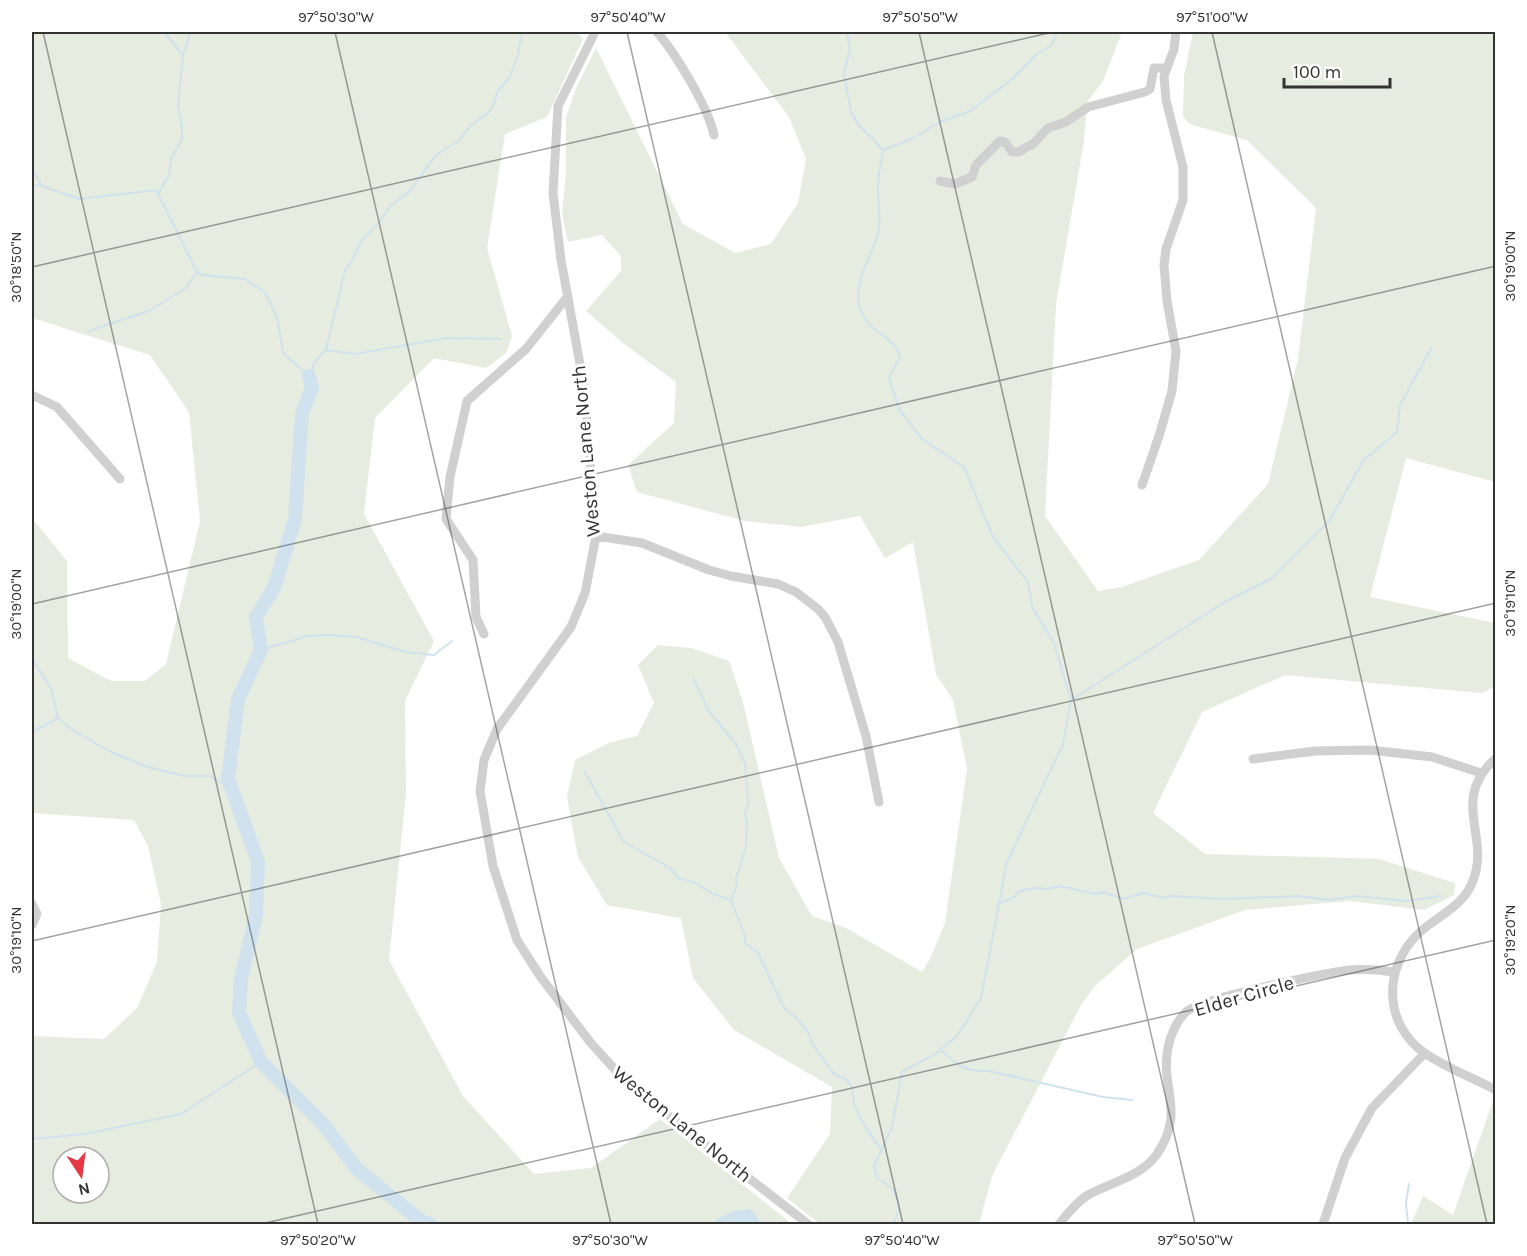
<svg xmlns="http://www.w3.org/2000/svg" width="1527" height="1256" font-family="Karla,sans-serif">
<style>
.green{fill:#e6ecdf;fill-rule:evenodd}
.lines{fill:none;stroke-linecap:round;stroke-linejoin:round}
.stream{stroke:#cfe2ee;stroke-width:2}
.river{stroke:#cfe2ee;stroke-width:14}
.minor{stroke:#d0d0d0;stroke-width:9}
.ticks{fill:none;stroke:#333;stroke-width:1.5;stroke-opacity:0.45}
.labels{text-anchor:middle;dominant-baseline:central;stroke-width:6;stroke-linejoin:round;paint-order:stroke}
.street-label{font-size:20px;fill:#333;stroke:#fff}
.neatline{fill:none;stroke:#333;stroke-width:2}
.ticks-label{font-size:15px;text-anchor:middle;fill:#333}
</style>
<rect width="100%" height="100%" fill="#fff"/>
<path class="green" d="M32,32H577L583,39L547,117L505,134L487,248L512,336L506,353L486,368L434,358L375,418L364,514L434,641L405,701L406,793L389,960L463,1096L534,1174L591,1168L660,1119L792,1224H32V1036L104,1039L137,1008L157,962L161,904L148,846L134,820L32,813V518L67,561L68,658L111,681H145L166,664L200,521L189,412L150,355L32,318ZM63,1157H99V1193H63Z
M725,32H1122L1103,81L1087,102L1084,141L1056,304L1045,516L1098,591L1122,587L1199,560L1268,484L1298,359L1316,208L1247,140L1189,124L1183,116L1184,76L1193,32H1487L1488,34L1495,35V482L1406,458L1370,597L1495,623V687L1481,693L1285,675L1202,712L1153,813L1205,854L1379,859L1455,883L1454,895L1425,910L1349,901L1245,910L1137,949L1095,986L1081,1005L992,1176L979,1224H820L787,1198L830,1134L832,1087L734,1030L693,978L681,918L607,905L578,857L567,797L575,760L609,743L637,736L654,703L638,665L658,645L691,648L729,661L743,702L779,858L812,916L846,928L922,972L929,961L945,923L967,769L953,700L936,674L913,542L885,558L860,516L801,527L745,521L637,492L628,465L674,423L676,382L624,344L586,311L621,271V256L602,235L568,242L562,214L566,173V118L576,88L596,48L683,224L735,253L771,244L798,203L806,159L789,117Z
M1494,1098L1495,1224H1411L1423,1196L1453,1215Z"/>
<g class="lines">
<path class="stream" d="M164,32L183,55
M847,32L850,49L844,73L851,112L858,124L883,150
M1057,32L1051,46L1037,54L1011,80L970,111L938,123L912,139L883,150C881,163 877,178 878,192C878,207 882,222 877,238C870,257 854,283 859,305C866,335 895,333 900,358L889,377L899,409L922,439L964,467L993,537L1028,582L1032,607L1054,643L1071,700
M32,169L42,186L79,199L156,190L197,272L203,275L245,279L265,292L277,317L283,353L309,376L316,360L326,350L345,270L352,261L361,241L378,224L390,206L410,191L435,156L458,141L471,125L488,113L493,106L498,90L509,79L518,55L522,32
M32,187L40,184
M158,194L169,175L171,159L182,139V129L178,106L183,55L191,32
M89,331L149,311L186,288L197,272
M326,350L355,354L446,338L501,339
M32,628V651
M261,650L308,636L328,635L356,637L406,652L434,655L452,641
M32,659L51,688L58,718L74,731L111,752L148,767L185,776H210L232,789
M694,679L708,710L736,744L745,763L748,804L745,814L747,822L746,847L736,879L737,885L731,900
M32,732L58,718
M584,771L624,842L670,868L679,878L696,883L713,894L731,900L745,936V943L758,953L784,1008L797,1018L808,1032L813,1045L833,1073L848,1081L853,1089L854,1103L860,1118L881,1150
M998,904L1014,897L1019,891L1035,888L1047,889L1061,886L1095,894L1103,892L1124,899L1143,893L1164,898L1170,896L1224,899L1299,896L1329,900L1357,896L1407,901L1441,896
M941,1050C958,1066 965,1072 989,1071L1103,1097L1132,1100
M32,1139L85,1134L181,1114L261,1062
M893,1224L899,1210L898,1200L892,1188L877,1178L874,1166L892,1127L902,1072L935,1054L957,1036L981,998L1007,862L1063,744L1071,700L1225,602L1271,579L1330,520L1363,461L1397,432L1400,405L1432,347
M1408,1224L1406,1203L1409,1184"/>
<path class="river" d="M309,376L312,388L302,413L295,519L274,588L256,617L261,650L238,699L228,779L258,862L256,915L241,979L239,1013L261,1062L323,1124L357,1169L421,1221L430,1224
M722,1224L735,1218L748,1216L753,1224"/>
<path class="minor" d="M595,32L558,106L553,193L561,260L584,386L596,536L585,593L571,627L497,729L484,760L480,791L493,866L517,940L540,976L590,1042L629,1085L808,1224
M657,32C676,54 708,107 714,135
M940,181L955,184L972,177L976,165L1000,141L1005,142L1012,152H1018L1033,144L1048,128L1066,122L1088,107L1145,92L1150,89L1154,68H1167
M32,395L57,407L120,479
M1142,485L1159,436L1172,391L1176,351L1167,301L1164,265L1166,249L1183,200V167L1166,100L1164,76L1174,49L1176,32
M596,536L642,543L709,570L731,576L778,584L796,592L818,609L825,617L838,642L866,736L879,802
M484,634L476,617L473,560L446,519L450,477L467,401L526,349L568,296
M1496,758C1450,799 1489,834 1474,878C1465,906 1440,914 1420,932C1383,966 1382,1024 1426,1054C1447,1068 1473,1078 1496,1090
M1253,759L1315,751L1370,750L1432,757L1481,773
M32,904L37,914L32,925
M1059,1224C1067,1215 1077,1201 1088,1195C1111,1182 1141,1177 1157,1154C1186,1112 1160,1088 1168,1048C1170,1036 1177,1020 1186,1012C1199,999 1325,973 1349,970C1364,969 1379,970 1394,972
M1323,1224L1345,1158L1372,1108L1425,1053"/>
</g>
<path class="ticks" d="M43,32L318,1224M335,32L611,1224M627,32L903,1224M919,32L1195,1224M1212,32L1487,1224M32,267L1053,32M32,604L1496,266M32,941L1496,603M261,1224L1496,940"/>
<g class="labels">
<g class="street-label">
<text transform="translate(586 451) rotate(-95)">Weston Lane North</text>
<text transform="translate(1244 996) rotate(-16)">Elder Circle</text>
<text transform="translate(682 1124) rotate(39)">Weston Lane North</text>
</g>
</g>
<rect width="1527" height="1256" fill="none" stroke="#ffffff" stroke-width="66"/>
<g transform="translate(81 1175) rotate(167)"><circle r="28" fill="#ffffff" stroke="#adadad" stroke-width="1.5"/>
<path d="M0-4.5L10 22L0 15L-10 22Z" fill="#e63946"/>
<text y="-9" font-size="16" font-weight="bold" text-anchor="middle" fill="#333333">N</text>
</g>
<path d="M1284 78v9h106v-9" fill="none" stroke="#333333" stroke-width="3"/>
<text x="1293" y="78" font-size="18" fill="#333333" stroke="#ffffff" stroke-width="4.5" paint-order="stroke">100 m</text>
<rect x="33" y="33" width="1461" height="1190" class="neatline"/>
<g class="ticks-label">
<text x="336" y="22">97°50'30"W</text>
<text x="628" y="22">97°50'40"W</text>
<text x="920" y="22">97°50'50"W</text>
<text x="1212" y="22">97°51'00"W</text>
<text transform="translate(1510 266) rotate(-90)" y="5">30°19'00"N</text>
<text transform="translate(16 267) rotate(-90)" y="5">30°18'50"N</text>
<text transform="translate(1510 603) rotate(-90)" y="5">30°19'10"N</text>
<text transform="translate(16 604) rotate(-90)" y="5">30°19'00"N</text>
<text transform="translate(1510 940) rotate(-90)" y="5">30°19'20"N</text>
<text transform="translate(16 940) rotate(-90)" y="5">30°19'10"N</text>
<text x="318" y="1245">97°50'20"W</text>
<text x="610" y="1245">97°50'30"W</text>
<text x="902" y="1245">97°50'40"W</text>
<text x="1195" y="1245">97°50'50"W</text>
</g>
</svg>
